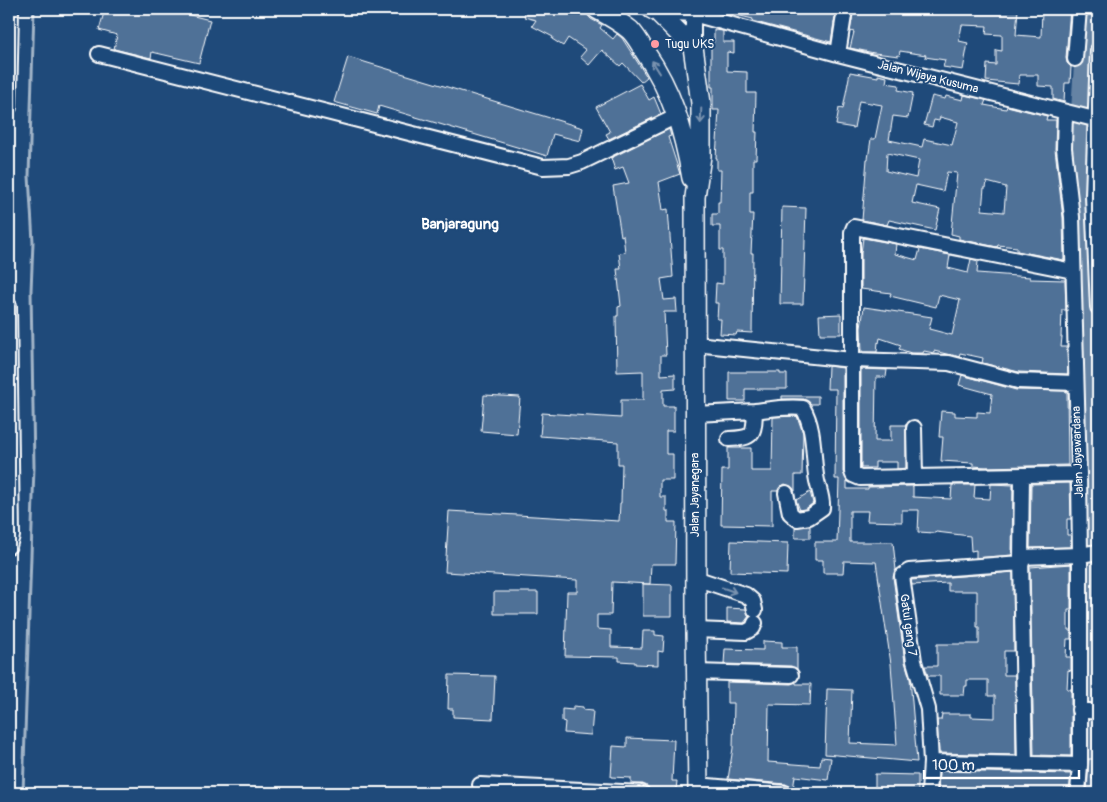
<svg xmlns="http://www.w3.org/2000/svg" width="1107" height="802" font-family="Pangolin,sans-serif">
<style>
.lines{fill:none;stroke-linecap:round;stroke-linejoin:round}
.stream{stroke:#a3b5c8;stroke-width:3}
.river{stroke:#6583a4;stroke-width:19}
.building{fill:#507197;stroke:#fff;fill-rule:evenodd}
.minor-casing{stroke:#fff;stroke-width:18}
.major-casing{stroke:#fff;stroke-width:22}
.minor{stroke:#1f4a7a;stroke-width:14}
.major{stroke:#1f4a7a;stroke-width:19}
.oneway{stroke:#7992af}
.poi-dot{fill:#ff9aa2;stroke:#1f4a7a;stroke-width:2}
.labels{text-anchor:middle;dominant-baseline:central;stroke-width:4;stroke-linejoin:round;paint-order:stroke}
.poi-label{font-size:12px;fill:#fff;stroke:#1f4a7a;text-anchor:start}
.street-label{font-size:12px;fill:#fff;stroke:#1f4a7a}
.quarter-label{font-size:15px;font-weight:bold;fill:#fff;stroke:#1f4a7a}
</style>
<rect width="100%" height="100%" fill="#1f4a7a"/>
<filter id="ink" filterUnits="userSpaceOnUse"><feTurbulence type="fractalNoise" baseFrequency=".02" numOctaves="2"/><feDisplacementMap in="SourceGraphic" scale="10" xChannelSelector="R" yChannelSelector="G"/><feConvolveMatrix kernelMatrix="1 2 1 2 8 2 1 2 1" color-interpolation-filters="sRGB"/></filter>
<g filter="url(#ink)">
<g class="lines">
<path class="stream" d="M23,793L34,467L31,291L33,242L29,176L34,9"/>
<path class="river" d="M1087,9L1079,135L1087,250L1090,726L1098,763"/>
</g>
<path class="building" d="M105,9H166L210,20L199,63L152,52L151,58L114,49L117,35L99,30Z
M526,9H582L591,19L602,25L600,28L613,39L617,34L622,38L647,77L641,82L623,63L620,66L602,50L589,65L580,57L586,50L568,38L563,46L552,39L553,37L532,26L536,20L524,17Z
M725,9H836L831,42L752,21L753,19L724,12Z
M854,9H886L900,11L901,9H1018L1016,35L1041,37L1042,10L1058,11V9H1070L1066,58L1067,63L1071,67L1070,83H1065L1064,102L1053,99V87L1038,86V75H1019L1018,84L986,81L987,64L996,65V50L1002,51V35L986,34L987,26L962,25L959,41L968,43L963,70L943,67L945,60L925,57L926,55L900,51L899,56L874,53L850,48L854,32L850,31Z
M714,30L723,31V42H734V53L727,52V71L747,72V93H756L755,132H757L756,159H753V192H750V214H753L751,253H753L752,333L737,332L736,335L720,334L721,319H717L718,303H715L716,283L723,284V250H720V226H712V214H718V202H720L721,170H717V158H716L719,110H713V87H711V42H714Z
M348,57L583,128L580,141L553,134L547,156L379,106L377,114L334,102Z
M850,72L878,77V75L887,77L886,83L899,85L898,90L913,93L908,118L893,116L889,140L922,147L924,139L952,145L958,122L940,117L939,121L934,120L932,127L924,125L932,96L945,99L946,96L963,100L964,95L986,100L984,105L1006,109L1007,106L1047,116L1046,120H1056L1055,149L1063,218L1064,260L1017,251V247L998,245L997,247L959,239V236L951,234L957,173L947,172L943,191L916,185L912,203L940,209L935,230L889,220L887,225L862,220L867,159H868L871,139H875L882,105L859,101L854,128L836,125L839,108L843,109ZM887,153L919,160L916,178L886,171ZM987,182L1006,187L1004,212L982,210L984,188H986Z
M640,84L649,100L654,97L661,114L609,139L606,134L610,132L596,107Z
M669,129L671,136L668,137L680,174L659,182L663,210L668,209L673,277L661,279L664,300L676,299L677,312H664L666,355H661V375L675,374V389L663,390V406H674V431H666V454H673V480H660V497H666V511H668V522H676L675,564H651L650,584L612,582L611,615H597V629L611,630V647L642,648L643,631H655V635L664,636L663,652L658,651V665L635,664V662L619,661V657L565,656L567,592H577V580L445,572L449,511L619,521L620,503H621L622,464H618V442L540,436L542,413L621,418V400H643V371L617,372L616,316H618V307L621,306L617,269H621L619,253L625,252L623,235L621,236L613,186L629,183L623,167L615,170L611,158Z
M782,207L806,208L803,304H780Z
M863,238L896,244L895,254L917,260L920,249L950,255L948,268L968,273L971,259L980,261H978L977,273L1030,277V279L1065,280L1066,310H1062L1061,337H1062L1061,347H1067L1068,374L1019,372L982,363L983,358L960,353L959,357L934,351V353L924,351L923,353H911L899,349L901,345L880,338L879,343L878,342L877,352H862L861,328L864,307L932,317L929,329L952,335L960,300L939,295L936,307L890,296L891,293L861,289V253Z
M841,314V334H820L819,315Z
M828,366L843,368V472L847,481V489H868V487L913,486V497L951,499L952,485H975L974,498L990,499L991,484L1013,485L1012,555L976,558V550L971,551L970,536L936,532L935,533L918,532L919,510H902V522L867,521L868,511H850V542H893L896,570L893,577L905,662L910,678L917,762L825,754L827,689L852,690L850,743L897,745L891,664L876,562L844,561L843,573H823V560H815V542H837L839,479H835L836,389H827Z
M861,369L887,370L886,377H876L875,441H891V425H906V468L897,469V462H875V468H861Z
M729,372H780V374H787V389H745V401H729Z
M962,375L1016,390L1067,391L1068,465L986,467L973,466V463L941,461L943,437H939L941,411L955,412V416L977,417V412L990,413L992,394L959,385Z
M484,395L520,397L517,434L481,431Z
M782,396H818V404H811L804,399H782Z
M797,416L803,433L802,475H795V491L792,487L785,484L780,487L778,491H772V526L721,525L722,470H728V448H751V471H772L773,417Z
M1070,483L1071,519H1067V535H1071V547L1030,548L1031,484Z
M810,492L813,503L806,509L800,510L796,500Z
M807,526H810V538H795V527Z
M731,541L788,543L787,574L730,572Z
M1071,564V610H1068V630H1071V639H1067L1066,657H1071V671L1068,670L1067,689H1071V756L1034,755L1030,567Z
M1013,572L1014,651H1004V675H1015L1016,755L939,753L937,720H941L942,714H971V717L995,718V696H988V680H967V686H965L964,695H940V676H928L925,666H937V644H979V627H977V591H948V583L912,585L911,580Z
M643,584L672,585V616H643Z
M494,592H538V614H494Z
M727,608L746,609L749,616L744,623L727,622Z
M763,641L782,642V647H797V669L791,666L724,664L725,649L763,650Z
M449,675L495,676L493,719L453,717V709H448Z
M727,682L791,684L796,682V684H811L810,705L769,704L768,762L820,766L821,757L831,758L828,780L795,776L793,790L786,784L728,779L733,748L734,703H727Z
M573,706L583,707V710L593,711L591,735L564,733L565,722L562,721V709L573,710Z
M627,738L674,740L672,781H677L676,790L650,789L643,784H631V778L611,777L613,746L627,747Z
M1089,759H1093L1092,779H1098L1097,793H1087Z
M939,771L1071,774L1069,793H938Z
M875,774L918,775V793H875Z"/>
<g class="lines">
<defs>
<path id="minor" d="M658,12L693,14L838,54L1098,120
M693,47V9
M1098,50L1093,196L1098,307
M99,54L543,167L569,166L582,162L677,116
M838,54L845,9
M1075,59L1079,9
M9,107L11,9
M1065,112L1064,148L1072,217L1079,474L1080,555V765L1078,793
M1073,271L854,227L852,232V472L853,475L860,478L1079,474
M9,306L12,536L9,546
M695,344L852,360L949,363L1018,381L1075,383
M755,411C771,409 786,406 803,408C816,431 812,457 817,481C819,490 823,499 822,508L809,517L797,519L790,513L786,493
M695,414L755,411C754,435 754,438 729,439
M914,428L915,477
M1022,476L1021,557L1025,764
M1021,557L1080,555L1098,552
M695,578L746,595L753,601L755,610
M696,630L746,632L753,628L755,623
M696,672L791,675
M1079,710L1098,712
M931,762L1080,765
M480,785L642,793
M697,785L785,793
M929,793L931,762L928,709L914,661L902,576L909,571L1022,563"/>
<path id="major" d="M597,9C608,15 620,22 630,30C636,36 641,45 645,52C672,91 684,132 692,178
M652,9L658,12L693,47L701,103V156L695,197L696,630L698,793"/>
</defs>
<use href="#minor" class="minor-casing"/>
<use href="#major" class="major-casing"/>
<use href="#minor" class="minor"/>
<use href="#major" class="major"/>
</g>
<defs><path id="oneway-shaft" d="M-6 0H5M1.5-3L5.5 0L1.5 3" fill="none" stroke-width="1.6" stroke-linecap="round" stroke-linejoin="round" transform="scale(1.25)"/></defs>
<g class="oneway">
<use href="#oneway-shaft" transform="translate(656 67) rotate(-122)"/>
<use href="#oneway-shaft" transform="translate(701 116) rotate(92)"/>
<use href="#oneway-shaft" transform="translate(729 590) rotate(19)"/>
</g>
</g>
<circle class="poi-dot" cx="655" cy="44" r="5"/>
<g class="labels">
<g class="poi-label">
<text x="665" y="44">Tugu UKS</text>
</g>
<g class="street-label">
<text transform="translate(928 77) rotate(14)">Jalan Wijaya Kusuma</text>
<text transform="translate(1078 452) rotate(-92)">Jalan Jayawardana</text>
<text transform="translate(695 495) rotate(-90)">Jalan Jayanegara</text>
<text transform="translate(908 625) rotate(82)">Gatul gang 7</text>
</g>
<g class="quarter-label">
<text x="460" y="224">Banjaragung</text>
</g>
</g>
<rect width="1107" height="802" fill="none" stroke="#1f4a7a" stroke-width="30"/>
<rect x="15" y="15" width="1077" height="772" fill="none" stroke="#fff" stroke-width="2" filter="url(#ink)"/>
<path d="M924 770v8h155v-8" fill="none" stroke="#ffffff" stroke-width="2.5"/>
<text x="932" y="770" font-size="15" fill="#ffffff" stroke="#1f4a7a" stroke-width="4" paint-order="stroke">100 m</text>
</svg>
